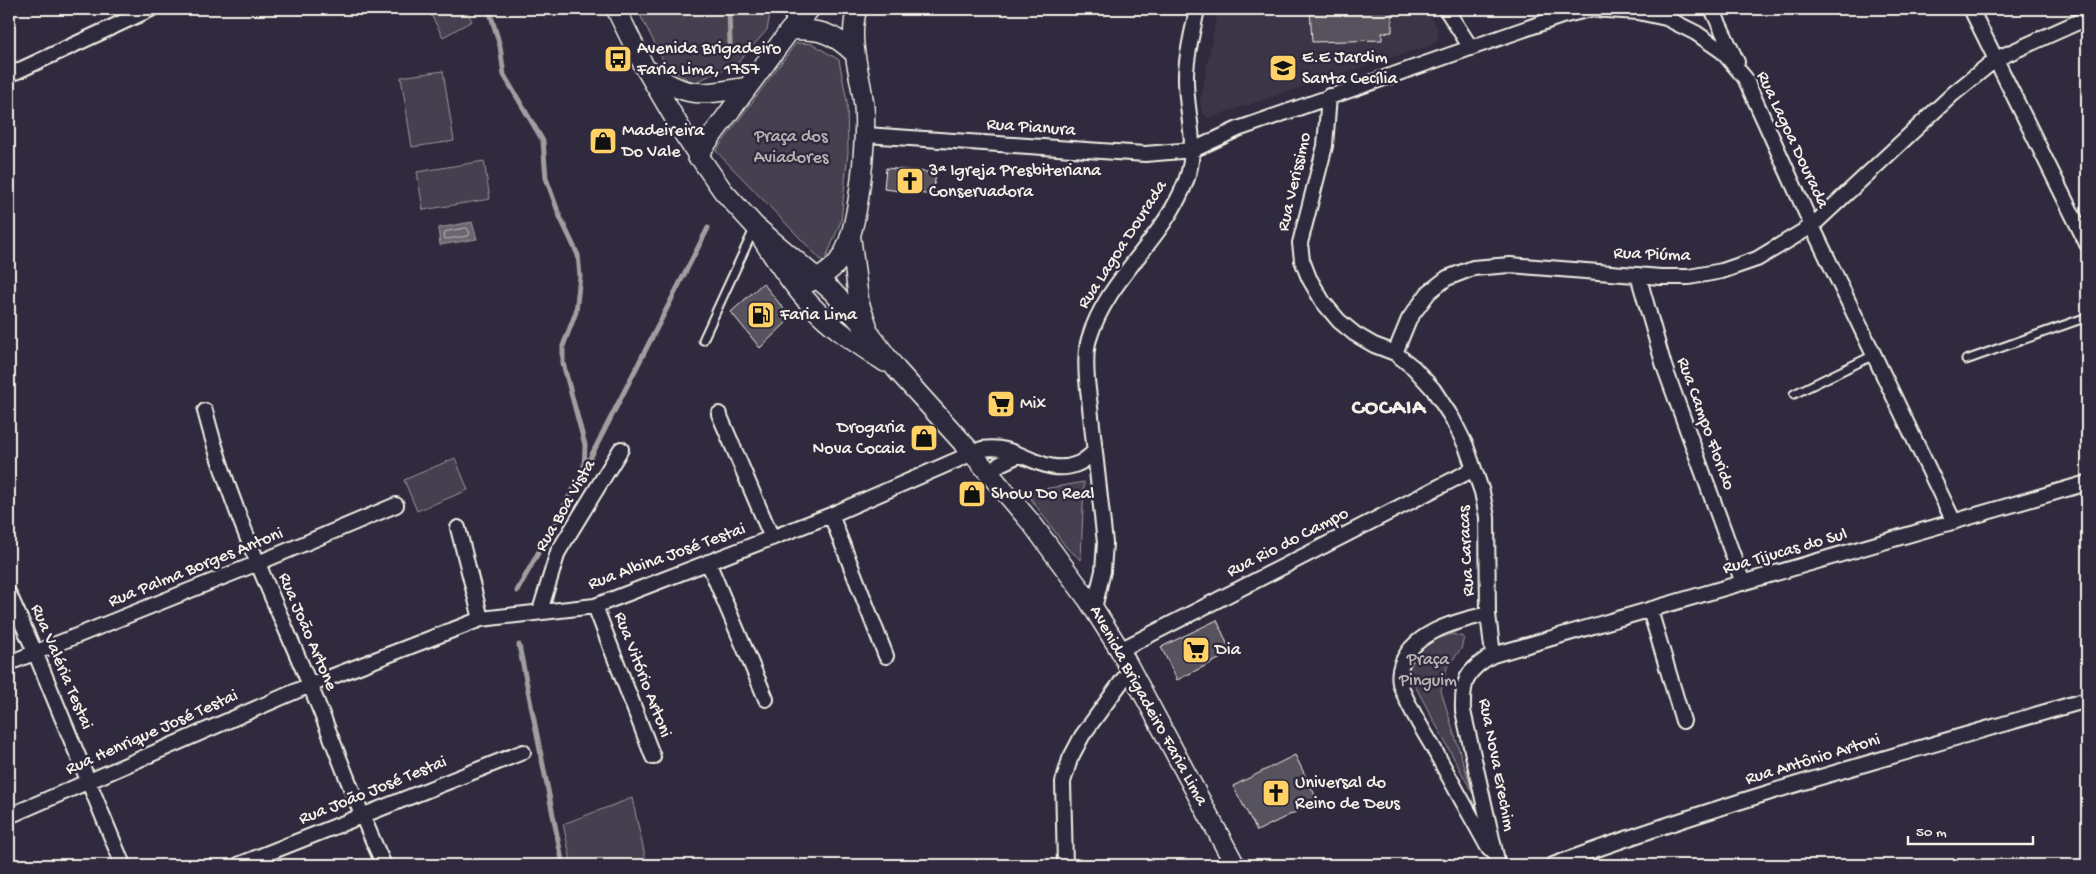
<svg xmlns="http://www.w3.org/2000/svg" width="2096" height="874" font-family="'Gochi Hand',sans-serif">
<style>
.built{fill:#3b3647}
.green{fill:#454050;stroke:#9c989c}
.water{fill:#6a6670;stroke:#a19ea0}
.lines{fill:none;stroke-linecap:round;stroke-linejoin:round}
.shore{stroke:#bdb9b8;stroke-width:1}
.stream{stroke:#a19ea0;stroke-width:5}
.building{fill:#56525f;stroke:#f4f1e8}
.lane-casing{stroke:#f4f1e8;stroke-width:11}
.street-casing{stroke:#f4f1e8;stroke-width:18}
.secondary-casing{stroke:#f4f1e8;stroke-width:22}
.lane{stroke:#2f2a3d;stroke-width:7}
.street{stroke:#2f2a3d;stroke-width:14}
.secondary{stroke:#2f2a3d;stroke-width:19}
.labels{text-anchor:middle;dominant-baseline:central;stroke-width:5;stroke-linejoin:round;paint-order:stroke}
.poi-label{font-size:18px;fill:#f4f1e8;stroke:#2f2a3d;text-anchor:start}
.street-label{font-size:18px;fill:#f4f1e8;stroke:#2f2a3d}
.park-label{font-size:18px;fill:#b7b3b3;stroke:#2f2a3d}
.district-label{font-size:22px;font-weight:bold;letter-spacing:1px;fill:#f4f1e8;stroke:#2f2a3d}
</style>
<rect width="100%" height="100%" fill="#2f2a3d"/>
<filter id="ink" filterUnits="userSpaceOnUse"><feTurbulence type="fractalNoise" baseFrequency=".02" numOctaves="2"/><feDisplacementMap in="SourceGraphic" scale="10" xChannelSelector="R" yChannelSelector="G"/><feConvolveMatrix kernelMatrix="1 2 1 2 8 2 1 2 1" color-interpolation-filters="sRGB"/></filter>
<g filter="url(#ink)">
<path class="built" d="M1218,9H1426L1438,29V39L1432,45L1412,51L1208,118L1202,112L1200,102Z"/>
<path class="green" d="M428,9H466L472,21L443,37Z
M637,9H771L767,30L737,64L693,83L667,67Z
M796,43L813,44L839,60L847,101L848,152L841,221L824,263L716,151Z
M443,71L454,141L412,147L401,77Z
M484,161L490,199L423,210L417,172Z
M455,458L468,490L417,511L404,480Z
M1084,482L1081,560L1066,547L1026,492Z
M1452,634L1464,637L1461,649L1447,667L1441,691L1473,794L1405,667L1431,641Z
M632,798L647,865H572L563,824Z"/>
<path class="water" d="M472,222L477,239L440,245L438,228Z"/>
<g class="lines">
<path class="shore" d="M467,228L470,233L468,236L446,239L444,238L445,232Z"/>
<path class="stream" d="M489,9L500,46L504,75L543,141L546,178L560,217L578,255L580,276L576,312L563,346V363L585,445L584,470
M729,9L730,44
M517,591L584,470L708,228
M519,645L563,865"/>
</g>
<path class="building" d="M1310,9H1392V32L1382,33V40L1312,42Z
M886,168L936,173L933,195L884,189Z
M763,283L791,318L760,348L731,312Z
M1217,620L1231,653L1177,680L1161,647Z
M1295,755L1318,801L1257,831L1233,786Z"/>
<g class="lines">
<defs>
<path id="lane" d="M703,340L755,227
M1966,360L2087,317
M1794,394L1874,355"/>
<path id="street" d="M791,9L794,24
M1446,9L1471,48
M1712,9L1737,62
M1971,9L2087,244
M9,75L151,9
M1329,96L1325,146L1300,243L1302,260L1309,278L1323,302L1339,321L1355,334L1374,345L1395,353L1414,368L1433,389L1452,418L1466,446L1482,492L1487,517L1488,614L1493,655
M866,135L1145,154L1193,150L1238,129L1562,16L1591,9L1638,12L1666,18L1696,33L1722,51L1745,78L1812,226L1954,522
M1638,275L1664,366L1743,583
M1395,353L1409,319L1429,292L1447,278L1473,268L1510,265L1661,277H1689L1722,271L1757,259L1812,226L1953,94L1996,59L2087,18
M205,411C229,505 271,593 309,683C335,744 356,806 384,865
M719,414L772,538
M990,473L1000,464L1019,455
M831,515L886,656
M458,528L481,619
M708,562L766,699
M9,594L35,652L123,865
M595,606L653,757
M1094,608L1103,571L1105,543L1087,380C1086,367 1085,352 1089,339C1107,278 1164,240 1186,181C1200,143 1185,114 1186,76C1186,54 1193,31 1197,9
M1650,610L1683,721
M540,611L558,552L621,449
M1488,614C1456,621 1408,633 1400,670C1399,676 1399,683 1402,689C1410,710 1423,730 1434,749C1452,783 1471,816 1489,849
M1120,650L1474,469
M9,663L258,563L396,505
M9,816L310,685L481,619L595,606L831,515L982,449C990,448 998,448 1006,450C1029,456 1051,475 1077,464C1083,462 1088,457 1093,453
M238,865L523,752
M1065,865L1063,782L1070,759L1082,736L1130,670
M1498,865L1463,711C1462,681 1466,670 1493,655L2087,483
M1553,865C1728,800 1908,752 2087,700"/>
<path id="secondary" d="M616,9L644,66L685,136L723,191L755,226L832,291L863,325L896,369L972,453L1033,525L1089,601L1120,650L1235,865
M790,30C819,29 832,32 854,53
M651,72C687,100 705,94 747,87
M697,156L790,30L810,9
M761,237C776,261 792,285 811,305C832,328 859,345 885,362
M851,239L859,303L867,325
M796,287C812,282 828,275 838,262C859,238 867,139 864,106C861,74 847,41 857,9"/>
</defs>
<use href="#lane" class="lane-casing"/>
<use href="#street" class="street-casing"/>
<use href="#secondary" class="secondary-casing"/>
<use href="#lane" class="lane"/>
<use href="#street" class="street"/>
<use href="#secondary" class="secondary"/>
</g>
</g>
<defs>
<symbol id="bus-square" viewBox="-11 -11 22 22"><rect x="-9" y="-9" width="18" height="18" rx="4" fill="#ffd166" stroke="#2f2a3d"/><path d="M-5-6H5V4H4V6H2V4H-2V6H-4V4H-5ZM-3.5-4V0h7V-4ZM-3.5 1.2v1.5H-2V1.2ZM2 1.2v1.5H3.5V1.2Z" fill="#111"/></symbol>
<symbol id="school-square" viewBox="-11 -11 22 22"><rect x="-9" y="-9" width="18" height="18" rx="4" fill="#ffd166" stroke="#2f2a3d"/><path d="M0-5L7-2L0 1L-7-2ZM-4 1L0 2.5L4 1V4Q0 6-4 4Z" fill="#111"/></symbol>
<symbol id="shop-square" viewBox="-11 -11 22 22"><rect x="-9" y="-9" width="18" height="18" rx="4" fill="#ffd166" stroke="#2f2a3d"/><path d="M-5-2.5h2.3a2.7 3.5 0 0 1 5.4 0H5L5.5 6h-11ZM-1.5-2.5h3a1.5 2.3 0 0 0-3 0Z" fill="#111"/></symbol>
<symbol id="church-square" viewBox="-11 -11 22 22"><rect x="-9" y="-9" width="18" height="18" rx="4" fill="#ffd166" stroke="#2f2a3d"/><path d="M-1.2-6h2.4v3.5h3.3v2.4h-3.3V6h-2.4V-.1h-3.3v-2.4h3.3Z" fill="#111"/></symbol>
<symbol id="fuel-square" viewBox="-11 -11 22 22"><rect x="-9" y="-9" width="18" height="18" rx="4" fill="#ffd166" stroke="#2f2a3d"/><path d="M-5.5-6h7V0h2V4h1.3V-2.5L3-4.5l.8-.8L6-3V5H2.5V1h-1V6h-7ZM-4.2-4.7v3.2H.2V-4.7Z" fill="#111"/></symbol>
<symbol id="supermarket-square" viewBox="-11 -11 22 22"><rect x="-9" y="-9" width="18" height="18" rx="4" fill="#ffd166" stroke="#2f2a3d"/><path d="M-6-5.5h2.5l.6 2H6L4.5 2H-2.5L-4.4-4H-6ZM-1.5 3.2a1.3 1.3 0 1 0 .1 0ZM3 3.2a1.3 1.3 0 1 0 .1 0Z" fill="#111"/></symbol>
</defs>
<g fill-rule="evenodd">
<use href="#bus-square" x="602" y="43" width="32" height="32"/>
<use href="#school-square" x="1267" y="52" width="32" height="32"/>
<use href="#shop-square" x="587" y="125" width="32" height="32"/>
<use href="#church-square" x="894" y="165" width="32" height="32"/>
<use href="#fuel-square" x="745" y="299" width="32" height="32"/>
<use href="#supermarket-square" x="985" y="388" width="32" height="32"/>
<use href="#shop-square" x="908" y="422" width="32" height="32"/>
<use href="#shop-square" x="956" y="478" width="32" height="32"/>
<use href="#supermarket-square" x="1180" y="634" width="32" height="32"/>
<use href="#church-square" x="1260" y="777" width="32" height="32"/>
</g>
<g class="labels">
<g class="poi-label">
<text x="637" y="49">Avenida Brigadeiro<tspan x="637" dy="21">Faria Lima, 1757</tspan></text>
<text x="1302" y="58">E.E Jardim<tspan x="1302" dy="21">Santa Cecília</tspan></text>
<text x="622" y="131">Madeireira<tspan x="622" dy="21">Do Vale</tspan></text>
<text x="929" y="171">3ª Igreja Presbiteriana<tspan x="929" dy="21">Conservadora</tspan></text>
<text x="780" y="315">Faria Lima</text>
<text x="1020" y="404">Mix</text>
<text x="905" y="428" text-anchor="end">Drogaria<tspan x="905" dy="21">Nova Cocaia</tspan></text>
<text x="991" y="494">Show Do Real</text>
<text x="1215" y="650">Dia</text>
<text x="1295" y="783">Universal do<tspan x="1295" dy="21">Reino de Deus</tspan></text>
</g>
<g class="street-label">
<text transform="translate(1031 128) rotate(4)">Rua Pianura</text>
<text transform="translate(1792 140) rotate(65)">Rua Lagoa Dourada</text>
<text transform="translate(1295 182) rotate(-77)">Rua Verissimo</text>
<text transform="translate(1123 245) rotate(-57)">Rua Lagoa Dourada</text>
<text transform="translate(1652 255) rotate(2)">Rua Piúma</text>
<text transform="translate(1705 424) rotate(70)">Rua Campo Florido</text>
<text transform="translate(566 506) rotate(-60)">Rua Boa Vista</text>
<text transform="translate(1288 543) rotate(-27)">Rua Rio do Campo</text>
<text transform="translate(1467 551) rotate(-93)">Rua Caracas</text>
<text transform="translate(1785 552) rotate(-16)">Rua Tijucas do Sul</text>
<text transform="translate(667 557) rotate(-20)">Rua Albina José Testai</text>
<text transform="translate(196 568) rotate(-22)">Rua Palma Borges Antoni</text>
<text transform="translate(307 632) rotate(67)">Rua João Artone</text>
<text transform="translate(61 667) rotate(67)">Rua Valéria Testai</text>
<text transform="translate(642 675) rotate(69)">Rua Vitório Artoni</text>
<text transform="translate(1148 706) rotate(61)">Avenida Brigadeiro Faria Lima</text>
<text transform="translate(152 733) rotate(-24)">Rua Henrique José Testai</text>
<text transform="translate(1813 760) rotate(-17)">Rua Antônio Artoni</text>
<text transform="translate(1496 765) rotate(79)">Rua Nova Erechim</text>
<text transform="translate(373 791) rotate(-22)">Rua João José Testai</text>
</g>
<g class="park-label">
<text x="791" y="137">Praça dos<tspan x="791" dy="21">Aviadores</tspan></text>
<text x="1428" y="660">Praça<tspan x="1428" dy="21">Pinguim</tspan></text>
</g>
<g class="district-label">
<text x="1389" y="409">COCAIA</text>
</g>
</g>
<rect width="2096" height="874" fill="none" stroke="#2f2a3d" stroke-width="30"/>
<rect x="15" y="15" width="2066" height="844" fill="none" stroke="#f4f1e8" stroke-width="2" filter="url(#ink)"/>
<path d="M1908 836v8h125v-8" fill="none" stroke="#f4f1e8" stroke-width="2.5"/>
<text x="1916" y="836" font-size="15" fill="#f4f1e8" stroke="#2f2a3d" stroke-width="4" paint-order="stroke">50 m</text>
</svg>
